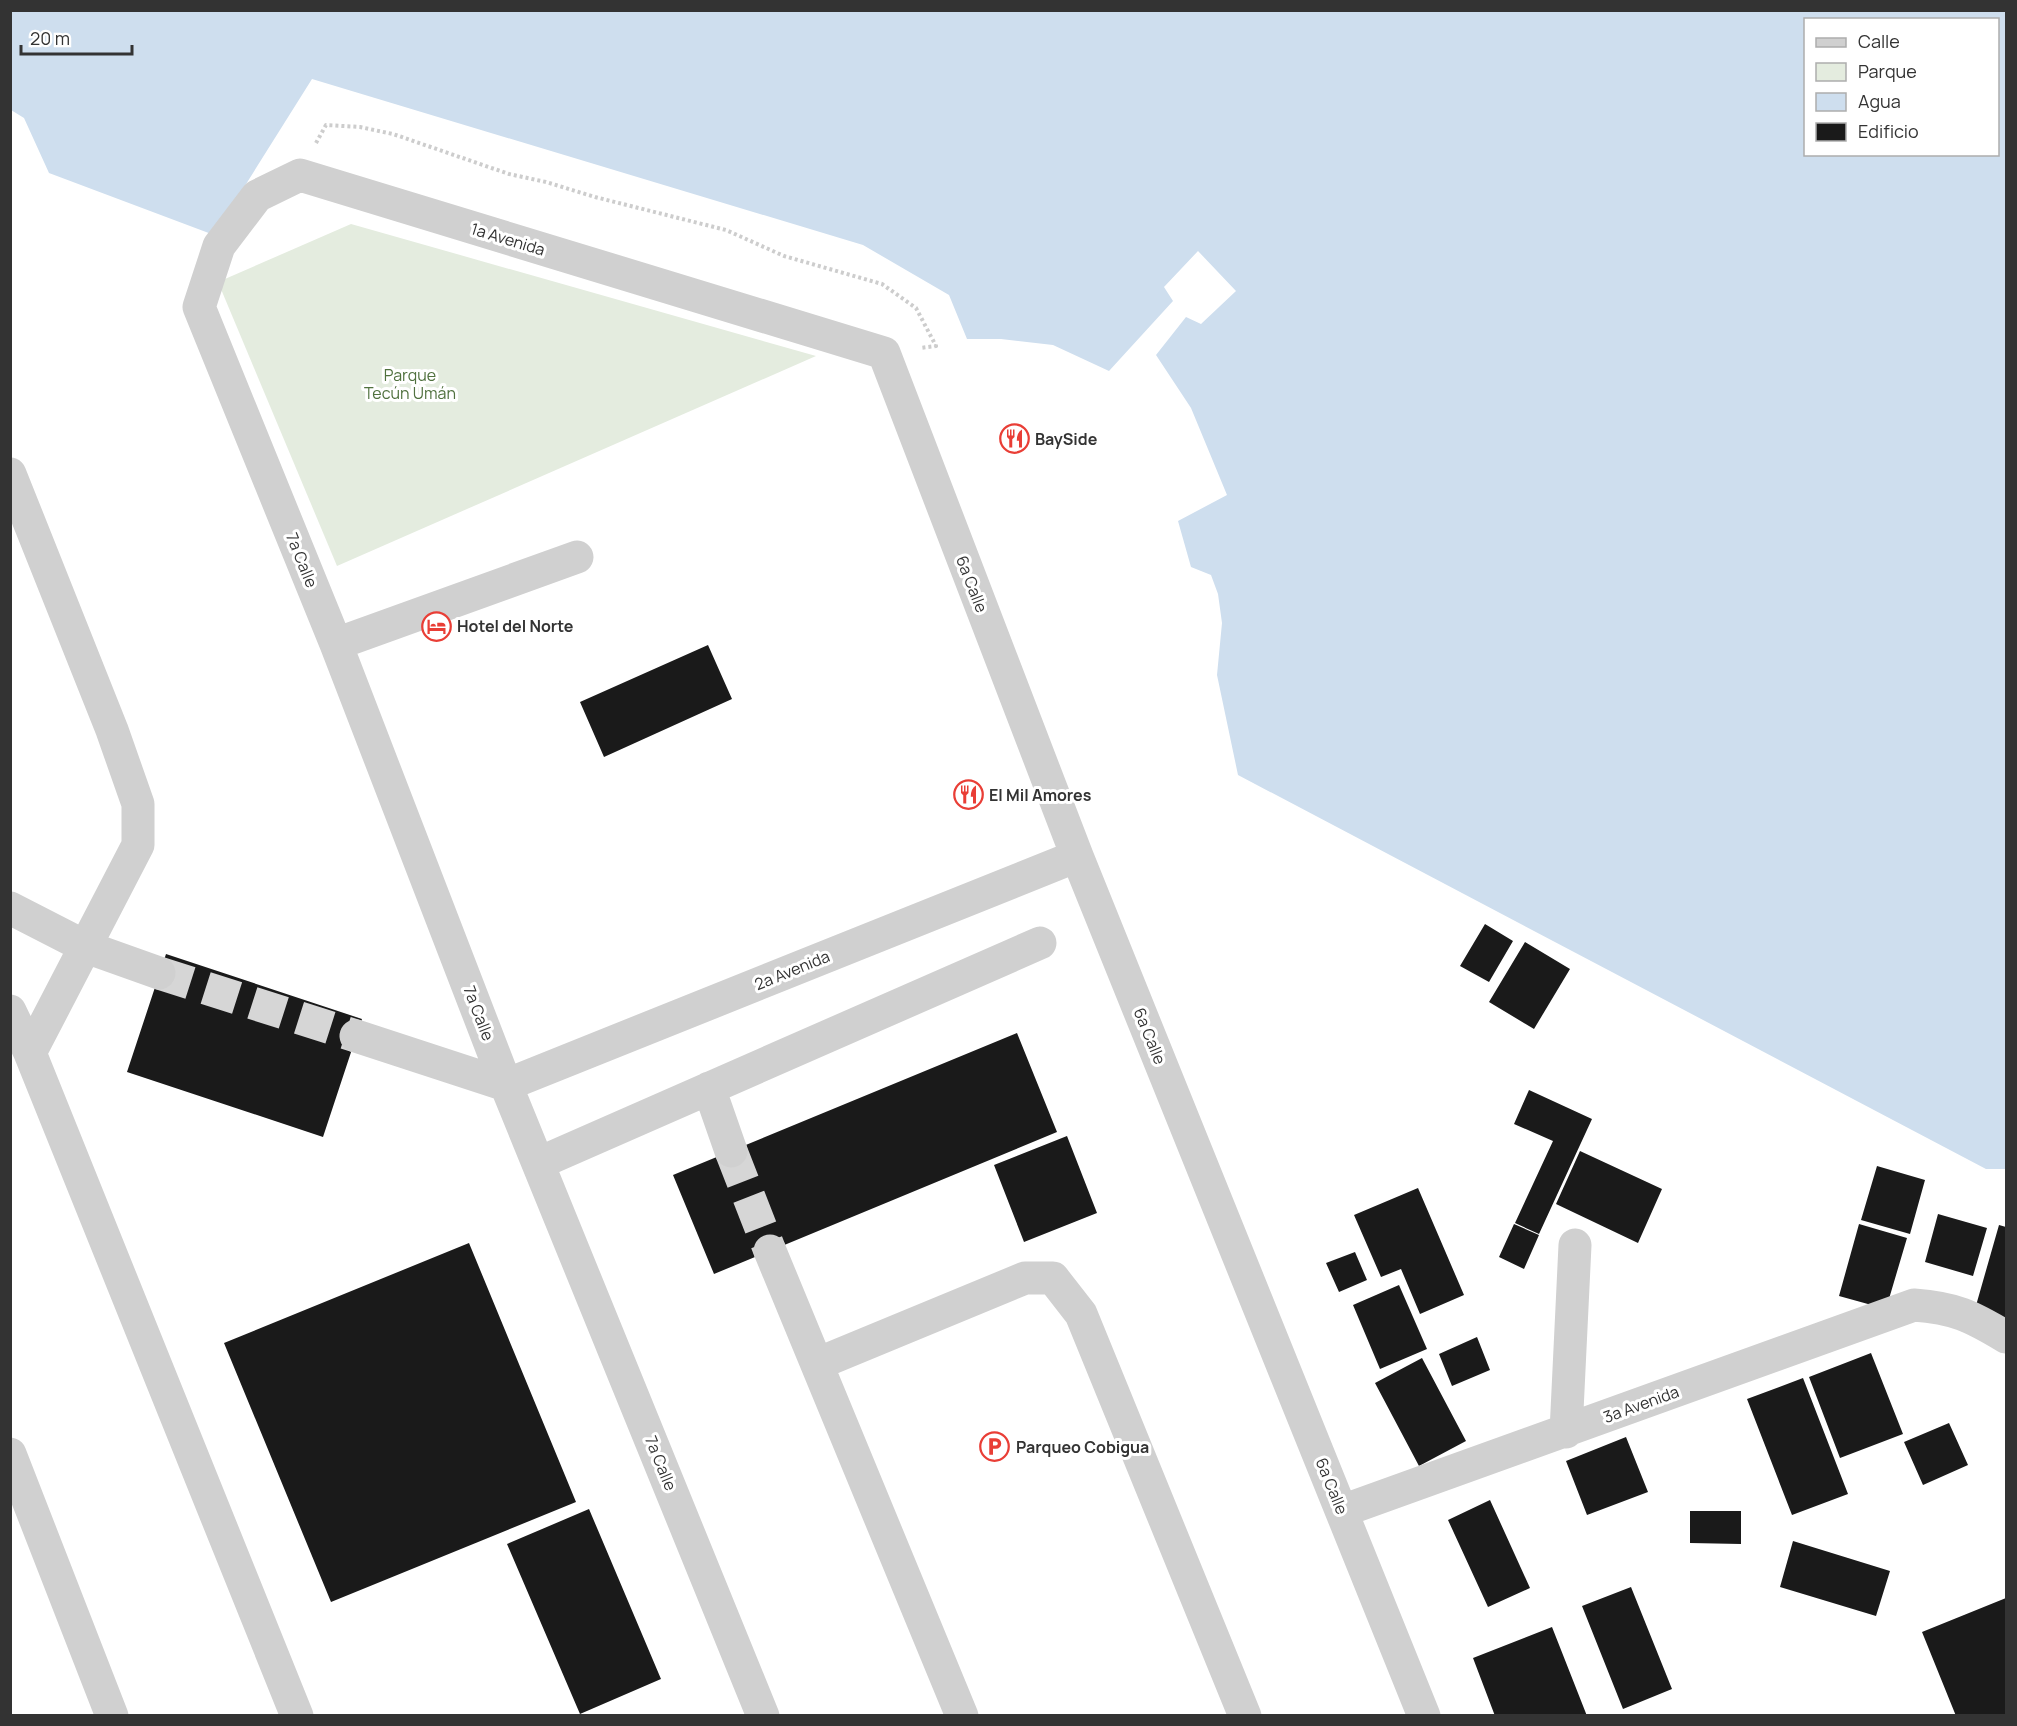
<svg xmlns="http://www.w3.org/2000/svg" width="2017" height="1726" font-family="Manrope,sans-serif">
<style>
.green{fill:#e4ecdf}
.water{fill:#cedeee;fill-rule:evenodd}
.building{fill:#1a1a1a}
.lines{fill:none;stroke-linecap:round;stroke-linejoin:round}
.minor-tunnel{stroke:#d6d6d6;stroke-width:33;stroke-dasharray:33 16;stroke-linecap:butt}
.path{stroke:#cdcdcd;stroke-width:4;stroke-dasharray:3 3;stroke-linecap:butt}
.minor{stroke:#d0d0d0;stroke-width:33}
.labels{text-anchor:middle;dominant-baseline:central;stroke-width:6;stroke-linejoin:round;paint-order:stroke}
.street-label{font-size:16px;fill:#333;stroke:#fff}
.park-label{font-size:16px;fill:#50713e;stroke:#fff}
.poi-label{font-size:16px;font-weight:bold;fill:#333;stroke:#fff;text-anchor:start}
</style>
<rect width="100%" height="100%" fill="#fff"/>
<path class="green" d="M351,224L816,356L337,566L218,282Z"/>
<path class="water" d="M10,11H2006V1169H1986L1238,775L1217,675L1222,623L1218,594L1211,575L1191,567L1178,521L1227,495L1191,408L1156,355L1186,317L1201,324L1236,291L1198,251L1164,287L1173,301L1109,371L1053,345L1001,339H967L949,295L863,245L312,79L214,235L49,173L24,118L11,110ZM1806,20H1998V154H1806Z"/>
<path class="building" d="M708,645L732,699L604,757L580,702Z
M1485,924L1513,941L1489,982L1460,966Z
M1525,942L1570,969L1534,1029L1489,1002Z
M166,954L362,1019L323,1137L127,1072Z
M1017,1033L1057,1132L714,1274L673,1175Z
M1529,1090L1592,1119L1539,1234L1515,1223L1553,1141L1514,1124Z
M1067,1136L1097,1213L1024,1242L994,1165Z
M1580,1151L1662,1189L1638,1243L1556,1204Z
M1877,1166L1925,1180L1910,1234L1861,1220Z
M1418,1188L1464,1295L1420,1314L1401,1269L1381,1277L1354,1215Z
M1938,1214L1987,1228L1973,1276L1925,1262Z
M1514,1224L1539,1235L1524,1269L1499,1257Z
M1859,1224L1907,1238L1886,1309L1839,1296Z
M1999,1225L2006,1227V1319L1975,1309Z
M469,1243L576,1502L331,1602L224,1343Z
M1355,1252L1367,1280L1339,1292L1326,1263Z
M1399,1285L1427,1349L1380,1369L1353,1305Z
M1477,1337L1490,1370L1452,1386L1439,1354Z
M1871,1353L1903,1434L1840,1458L1809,1377Z
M1422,1358L1466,1441L1419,1466L1375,1383Z
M1803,1378L1848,1494L1792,1515L1747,1399Z
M1949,1423L1968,1465L1923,1485L1904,1442Z
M1626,1437L1648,1492L1587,1515L1566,1461Z
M1490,1500L1530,1588L1488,1607L1448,1520Z
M589,1509L661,1679L580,1714L507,1544Z
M1690,1511H1741V1544L1690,1543Z
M1793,1541L1890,1571L1876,1616L1780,1587Z
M1631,1587L1672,1689L1623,1709L1582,1606Z
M2006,1598V1716H1956L1922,1632Z
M1552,1627L1587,1716H1495L1473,1658Z"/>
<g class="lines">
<path class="minor-tunnel" d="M159,973L356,1036
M731,1151L770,1251"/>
<path class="path" d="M316,143L326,125L360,127L393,134L509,174L546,182L595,197L726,230L784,256L882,284L916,308L936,346L920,348"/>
<path class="minor" d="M10,474L112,730L138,804V845L30,1053
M336,644L577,557
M10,908L86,947L159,973
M10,1011L30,1053L297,1716
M356,1036L506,1085L1077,856
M709,1088L731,1151
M539,1163L1040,943
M770,1251L962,1716
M817,1364L1025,1278H1053L1081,1314L1245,1716
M1566,1432L1575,1245
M10,1454L112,1716
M1342,1511L1914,1305C1955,1308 1971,1316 2006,1337
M763,1716L506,1085L336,644L199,307L219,246L257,196L300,175L884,353L1077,856L1424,1716"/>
</g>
<defs>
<symbol id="restaurant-ring" viewBox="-11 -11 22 22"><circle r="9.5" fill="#fff" stroke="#e93e36" stroke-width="1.5"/><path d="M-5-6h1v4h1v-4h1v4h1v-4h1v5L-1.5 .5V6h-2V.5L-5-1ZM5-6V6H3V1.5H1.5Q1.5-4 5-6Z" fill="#e93e36"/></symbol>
<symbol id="hotel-ring" viewBox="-11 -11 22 22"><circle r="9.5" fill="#fff" stroke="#e93e36" stroke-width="1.5"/><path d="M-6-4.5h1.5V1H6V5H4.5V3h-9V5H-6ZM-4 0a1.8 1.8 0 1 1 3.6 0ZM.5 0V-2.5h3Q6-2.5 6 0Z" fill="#e93e36"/></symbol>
<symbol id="parking-ring" viewBox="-11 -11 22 22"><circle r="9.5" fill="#fff" stroke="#e93e36" stroke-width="1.5"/><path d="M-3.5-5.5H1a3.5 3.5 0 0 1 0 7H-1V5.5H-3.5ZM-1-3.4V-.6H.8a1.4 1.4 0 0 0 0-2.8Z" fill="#e93e36"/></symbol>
</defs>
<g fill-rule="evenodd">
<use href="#restaurant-ring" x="998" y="422" width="33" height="33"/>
<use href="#hotel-ring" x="420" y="610" width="33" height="33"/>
<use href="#restaurant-ring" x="952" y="778" width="33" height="33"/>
<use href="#parking-ring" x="978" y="1430" width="33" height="33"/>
</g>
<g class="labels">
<g class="street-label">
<text transform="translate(508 239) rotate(17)">1a Avenida</text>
<text transform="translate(302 560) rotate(68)">7a Calle</text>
<text transform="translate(972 584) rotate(69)">6a Calle</text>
<text transform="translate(792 970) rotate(-22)">2a Avenida</text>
<text transform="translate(479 1013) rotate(69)">7a Calle</text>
<text transform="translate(1150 1036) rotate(68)">6a Calle</text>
<text transform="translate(1641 1404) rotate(-20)">3a Avenida</text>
<text transform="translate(661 1463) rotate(68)">7a Calle</text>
<text transform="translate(1332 1486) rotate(68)">6a Calle</text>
</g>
<g class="park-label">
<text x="410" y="375">Parque<tspan x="410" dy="18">Tecún Umán</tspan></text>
</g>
<g class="poi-label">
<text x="1035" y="439">BaySide</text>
<text x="457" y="626">Hotel del Norte</text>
<text x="989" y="795">El Mil Amores</text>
<text x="1016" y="1447">Parqueo Cobigua</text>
</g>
</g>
<rect width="2017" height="1726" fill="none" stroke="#333333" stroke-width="24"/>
<rect x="1804" y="18" width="195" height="138" fill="#ffffff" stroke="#adadad" stroke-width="1.5"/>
<rect x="1816" y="38" width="30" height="9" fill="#d0d0d0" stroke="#adadad" stroke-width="1.5"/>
<text x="1858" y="48" font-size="18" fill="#333333">Calle</text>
<rect x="1816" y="63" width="30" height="18" fill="#e4ecdf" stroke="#adadad" stroke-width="1.5"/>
<text x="1858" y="78" font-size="18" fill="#333333">Parque</text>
<rect x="1816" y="93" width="30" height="18" fill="#cedeee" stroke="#adadad" stroke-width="1.5"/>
<text x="1858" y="108" font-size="18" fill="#333333">Agua</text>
<rect x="1816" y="123" width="30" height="18" fill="#1a1a1a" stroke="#adadad" stroke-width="1.5"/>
<text x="1858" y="138" font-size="18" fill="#333333">Edificio</text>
<path d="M21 45v9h111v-9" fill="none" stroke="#333333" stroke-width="3"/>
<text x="30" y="45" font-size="18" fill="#333333" stroke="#ffffff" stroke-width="4.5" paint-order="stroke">20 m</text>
</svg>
